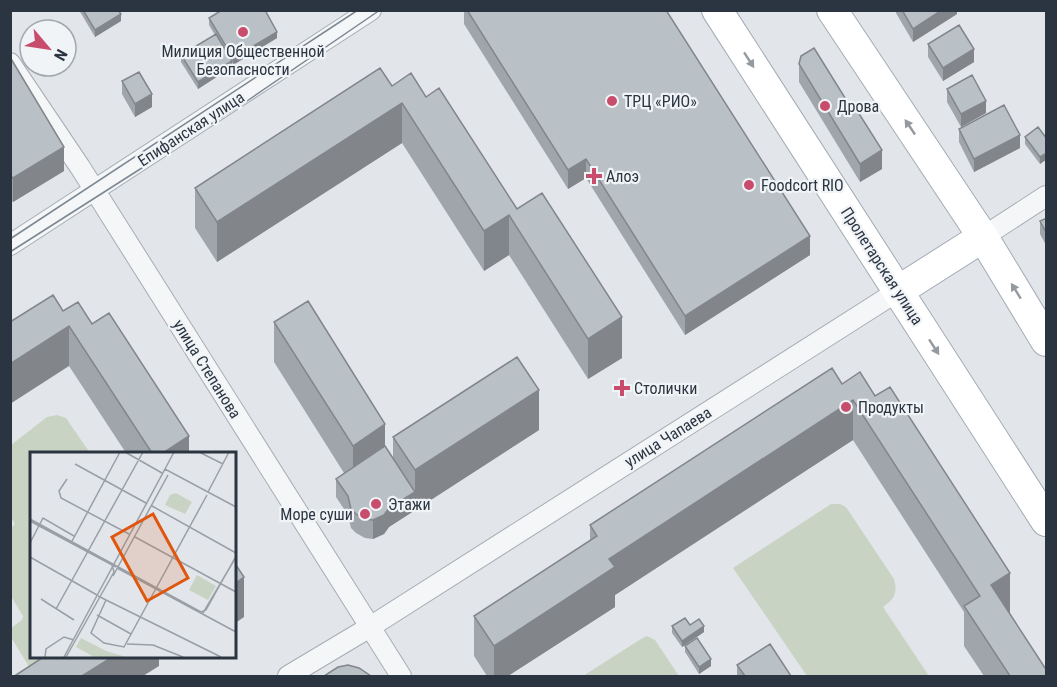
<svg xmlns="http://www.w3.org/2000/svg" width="1057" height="687" font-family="'Roboto Condensed',sans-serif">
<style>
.green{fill:#c9d3c3}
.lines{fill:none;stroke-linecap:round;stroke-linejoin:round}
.street-casing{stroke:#a7adb4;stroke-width:22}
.primary-casing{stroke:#a2abb5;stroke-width:32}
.street{stroke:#f4f6f8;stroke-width:20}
.primary{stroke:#fff;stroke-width:30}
.tram{stroke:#7c8792;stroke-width:1.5}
.wall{fill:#9fa5aa}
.shaded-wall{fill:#82868b}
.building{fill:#b9c0c6;stroke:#82868b;stroke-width:1.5}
.oneway{fill:#959aa0}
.poi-dot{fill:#c84d6d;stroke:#f1f4f7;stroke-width:2}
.labels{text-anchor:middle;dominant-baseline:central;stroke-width:4.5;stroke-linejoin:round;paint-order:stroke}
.poi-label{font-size:16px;fill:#2b3541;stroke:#f1f4f7;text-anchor:start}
.street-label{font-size:16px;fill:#2b3541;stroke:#f1f4f7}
.inset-road{fill:none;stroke:#999fa6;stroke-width:1.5}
.view{fill:#df570f;fill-opacity:0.15;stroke:#df570f;stroke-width:3}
.inset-edge{fill:none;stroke:#2b3541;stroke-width:3}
</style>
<rect width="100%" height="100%" fill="#e2e6ea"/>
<path class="green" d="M57,415L66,418L90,453H32V656H65L31,670L11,637V628L22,620L23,616L11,596V528L15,524L11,517V445L47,417Z
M831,504H840L846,507L894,579C898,594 894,599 883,607L929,676H807L733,568Z
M647,636L655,640L679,676H583L641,639Z"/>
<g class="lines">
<defs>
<path id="street" d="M10,63L80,167L401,676
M983,237L1046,196
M10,245L371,10
M288,676L370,627L898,291"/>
<path id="primary" d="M717,10L1046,521
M832,10L983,237L1046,341
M898,291L983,237"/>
</defs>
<use href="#street" class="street-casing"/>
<use href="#primary" class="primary-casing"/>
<use href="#street" class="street"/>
<use href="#primary" class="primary"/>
<path class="tram" d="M10,239L358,10
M10,252L247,101L380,10"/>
</g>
<path class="wall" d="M79,10H118L121,21L95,37Z
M464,10H666L810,255L685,335L586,178L568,189L464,24Z
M896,10H957V14L913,42L896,13Z
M209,18L277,38L233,65L232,63V67L198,89L181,62V55L215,35L209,25Z
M928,44L974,62L943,81L928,57Z
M10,57L64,171L13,202L10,199Z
M799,64L882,169L860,182L799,82Z
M122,81L152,107L135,117L122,94Z
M392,86L426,97L517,209L622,358L588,379L509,255L484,271L402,143L217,262L195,228V188Z
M947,89L986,113L961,127L947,102Z
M959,129L1020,148L974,172L959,142Z
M1025,137L1047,139V159L1040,164L1025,144Z
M1047,218V247L1040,234V221Z
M63,311L92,324L189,453H126L69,366Z
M274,322L385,446L393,458V437L539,430L389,527L384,534L373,539L365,538L356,533L351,528L348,515L336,497V479L344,473L274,362Z
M842,384L1010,613L1047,676H984L964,646V612L853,440L615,595V607L508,676H487L474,656V616L590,541V525Z
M690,625L704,632L682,647L672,633V626Z
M685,646L711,666L699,674L685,652Z
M737,665L791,676H737Z"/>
<path class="shaded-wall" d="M942,10H957V14L913,42V29Z
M121,14V21L95,37V30Z
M277,32V38L233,65V58Z
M974,49V62L943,81V68Z
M232,61V67L198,89V82Z
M152,94V107L135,117V104Z
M986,101V113L961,127V114Z
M402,103V143L217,262V222Z
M1020,135V148L974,172V159Z
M64,147V171L13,202V178Z
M882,150V169L860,182V164Z
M1047,153V159L1040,164V157Z
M586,159V178L568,189V170Z
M509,215V255L484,271V231Z
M810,236V255L685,335V316Z
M622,317V358L588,379V339Z
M69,326V366L10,404V364Z
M539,390V430L389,527L384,534L373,539V520L389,508L415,492V470Z
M853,400V440L615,595V607L508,676H494V646L609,559Z
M385,424V465L353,486V446Z
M189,436V453H163Z
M1010,573V613L991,625V585Z
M244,577V617L234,624V584Z
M704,626V632L682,647V641Z
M114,656H159V666L143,676H82Z
M12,658V676H10V659Z
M711,659V666L699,674V667Z"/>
<path class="building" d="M83,10H118L121,14L95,30Z
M222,10H265L277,32L233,58L209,18Z
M467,10H666L810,236L685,316L586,159L568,170Z
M902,10H942L913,29Z
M959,25L974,49L943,68L928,44Z
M216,34L232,61L198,82L181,55Z
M814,48L850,106L853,104L882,150L860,164L799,64L801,56Z
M10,57L64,147L13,178L10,175Z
M380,68L392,86L411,73L426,97L439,88L517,209L542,193L622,317L588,339L509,215L484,231L402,103L217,222L195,188Z
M139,72L152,94L135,104L122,81Z
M972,75L986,101L961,114L947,89Z
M1004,105L1020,135L974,159L959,129Z
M1038,127L1047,139V153L1040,157L1025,137Z
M1047,218V234L1040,221Z
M53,295L63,311L78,302L92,324L109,313L189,436L163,453H152L69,326L10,364V322Z
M308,301L385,424L353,446L274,322Z
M517,357L539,390L415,470L393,437Z
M832,368L842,384L860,372L875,396L890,387L1010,573L991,585L1047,671V676H1010L964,606L980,596L853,400L609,559L615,567L494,646L474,616L597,536L590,525Z
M385,446L415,492L389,508L384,515L373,520L365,519L356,514L351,509L348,496L336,479Z
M234,562L244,577L234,584Z
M685,618L690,625L699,619L704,626L682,641L672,626Z
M697,638L711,659L699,667L685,646Z
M770,644L791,676H745L737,665Z
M45,656H114L82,676H18L16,675Z
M348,665L359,668L371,676H324L338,667Z"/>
<defs><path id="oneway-solid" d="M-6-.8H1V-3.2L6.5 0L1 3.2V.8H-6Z" transform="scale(1.5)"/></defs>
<g class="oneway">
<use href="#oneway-solid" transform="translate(749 60) rotate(57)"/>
<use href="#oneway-solid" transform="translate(910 127) rotate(-124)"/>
<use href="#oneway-solid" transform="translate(1016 291) rotate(-122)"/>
<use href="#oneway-solid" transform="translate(934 347) rotate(57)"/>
</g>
<g class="poi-dot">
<circle cx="243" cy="32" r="6"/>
<circle cx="612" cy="101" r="6"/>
<circle cx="825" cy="106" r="6"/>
<path d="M591 167h6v6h6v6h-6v6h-6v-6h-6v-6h6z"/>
<circle cx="749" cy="185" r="6"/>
<path d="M619 379h6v6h6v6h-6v6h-6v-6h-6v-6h6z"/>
<circle cx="846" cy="407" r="6"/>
<circle cx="376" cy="504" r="6"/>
<circle cx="365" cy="514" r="6"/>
</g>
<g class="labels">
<g class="poi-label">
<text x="243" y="51" text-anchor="middle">Милиция Общественной<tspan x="243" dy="18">Безопасности</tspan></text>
<text x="624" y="101">ТРЦ «РИО»</text>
<text x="837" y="106">Дрова</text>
<text x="606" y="176">Алоэ</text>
<text x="761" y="185">Foodcort RIO</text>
<text x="634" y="388">Столички</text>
<text x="858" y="407">Продукты</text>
<text x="388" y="504">Этажи</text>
<text x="353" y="514" text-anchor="end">Море суши</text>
</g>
<g class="street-label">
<text transform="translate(191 129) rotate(-33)">Епифанская улица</text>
<text transform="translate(882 266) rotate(57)">Пролетарская улица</text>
<text transform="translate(207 369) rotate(58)">улица Степанова</text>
<text transform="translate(668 437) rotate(-32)">улица Чапаева</text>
</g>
</g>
<g transform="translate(30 452)">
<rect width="206" height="206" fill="#e2e6ea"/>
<path d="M146,41L162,50L155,62L135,53L140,43ZM167,123L186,134L178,148L159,138ZM51,186L76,199L96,205H64L46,195Z" fill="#c9d3c3"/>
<path class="inset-road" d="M95,0L132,21M169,0L193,12M45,12L116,51M135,17L144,0M37,27L29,39L31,46L99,82M178,40L199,0M122,54L206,101M0,67L171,160L176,158L206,104M0,69L86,115M105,85L206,140M0,91L13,66L44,84M41,91L90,0M0,105L67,143M87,116L206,180M83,124L138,23M68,144L191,205M11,147L44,168M76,148L61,181L74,191L94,195L177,43M26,157L113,0M173,161L206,105M67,163L101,182M97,192L123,193L153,205M15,205L16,197L34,185L44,188M34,205L135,17L206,55M36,205L84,120L82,113"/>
<path class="view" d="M123,62L158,126L117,149L82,85Z"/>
<rect width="206" height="206" class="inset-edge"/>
</g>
<rect width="1057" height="687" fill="none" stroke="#2b3541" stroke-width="24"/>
<g transform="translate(48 48) rotate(119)"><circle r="28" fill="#f1f4f7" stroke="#a2a8ae" stroke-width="1.5"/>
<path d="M0-4.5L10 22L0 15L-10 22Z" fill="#c84d6d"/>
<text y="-9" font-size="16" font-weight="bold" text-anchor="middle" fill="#2b3541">N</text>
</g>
</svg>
